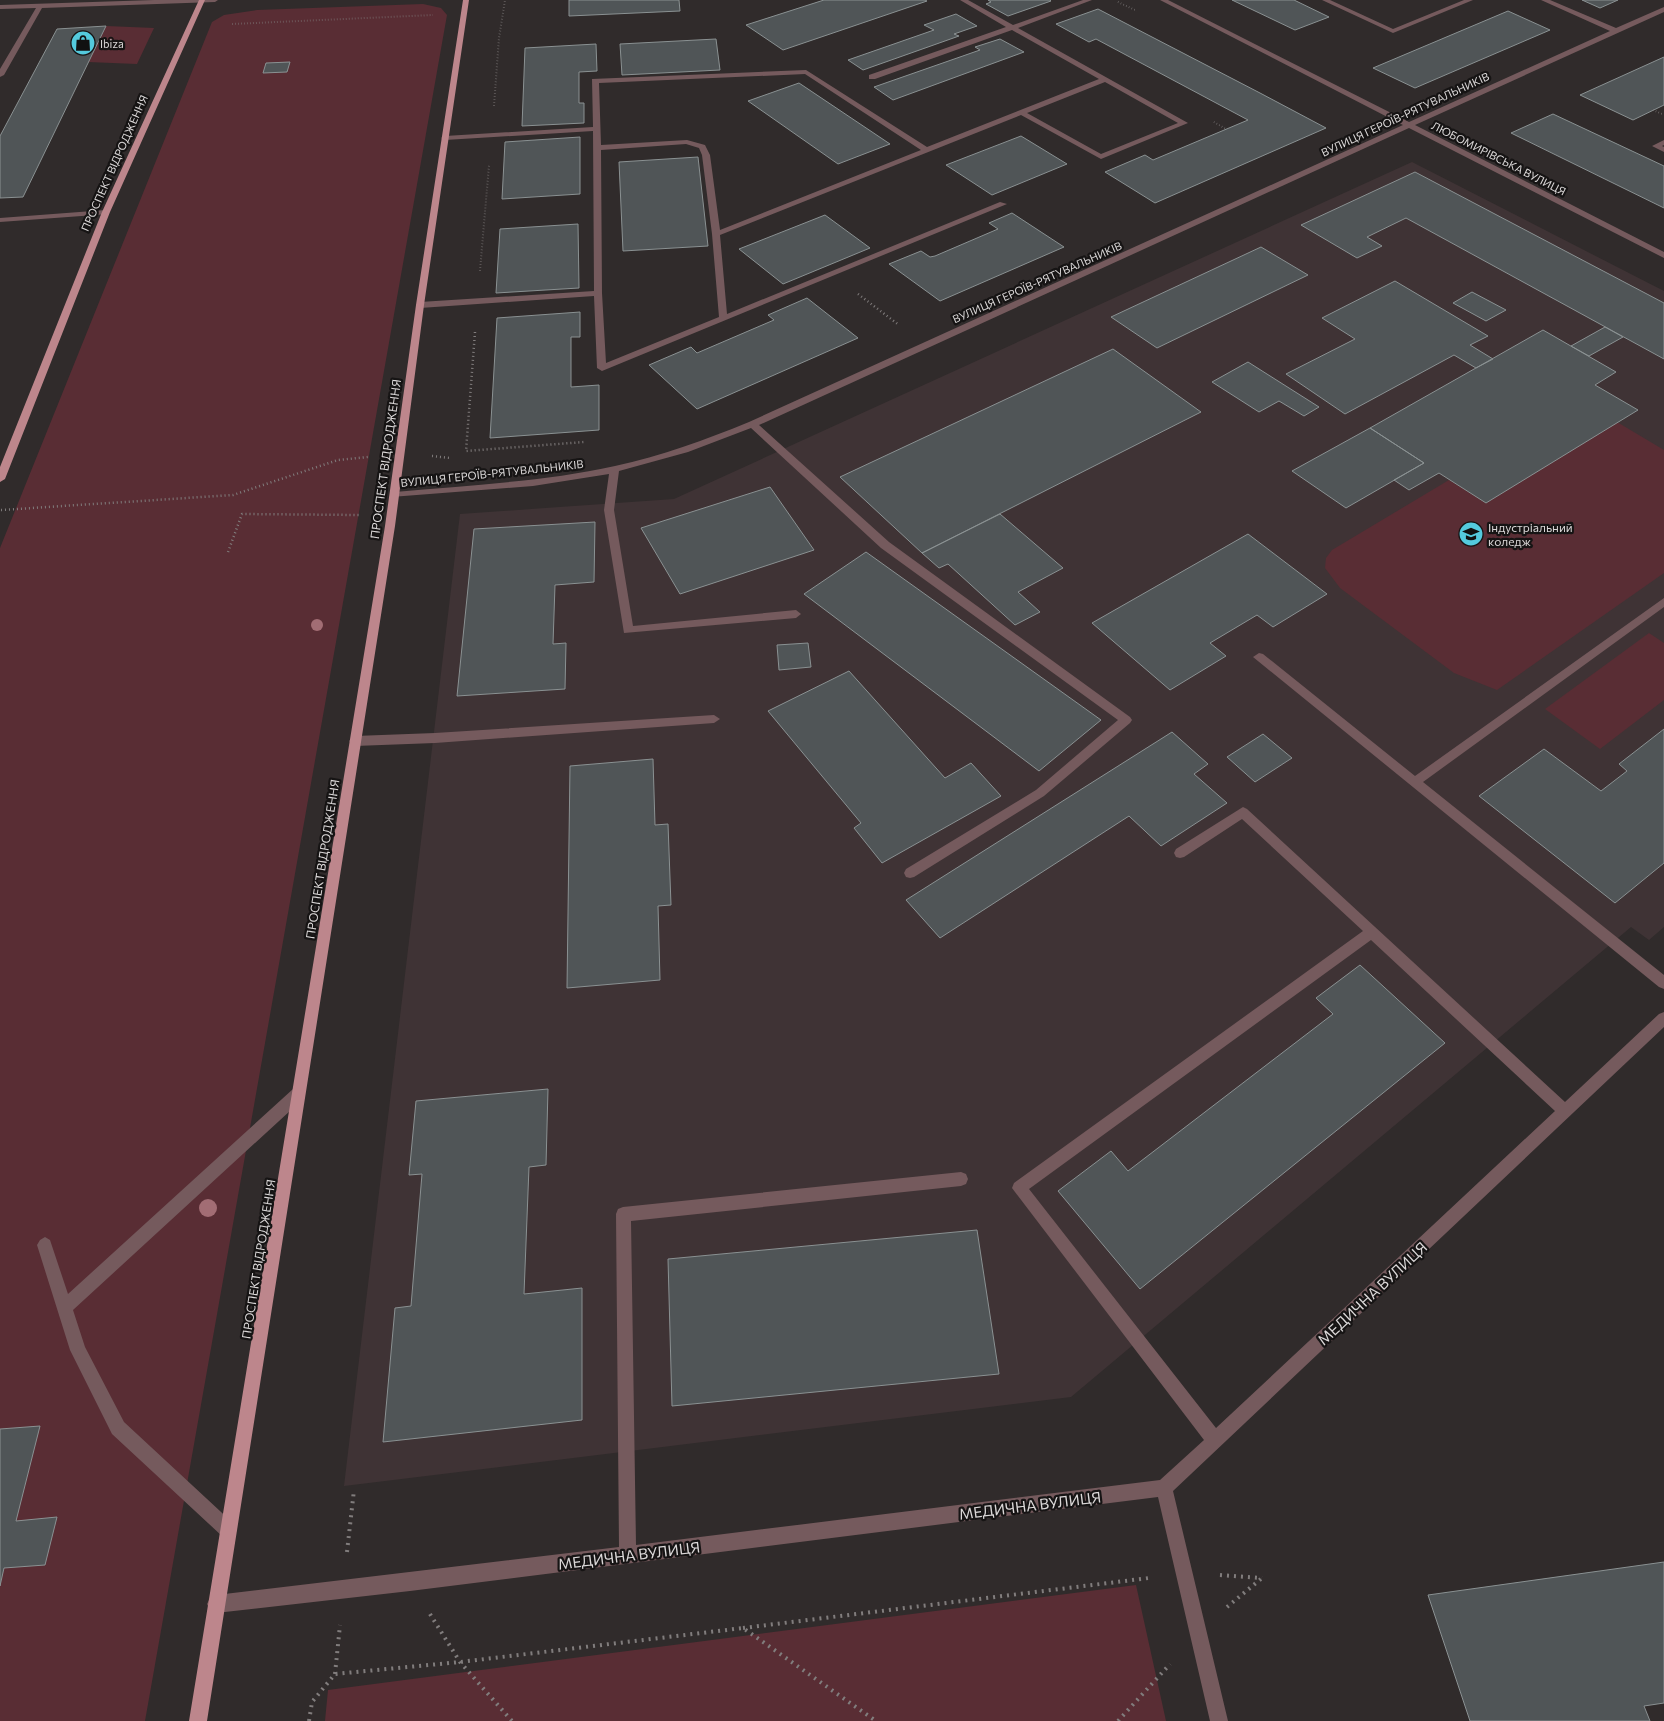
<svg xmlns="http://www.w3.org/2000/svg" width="1664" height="1721" font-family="Commissioner,sans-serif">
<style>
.built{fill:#3f3335}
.green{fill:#592d34}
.building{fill:#505557;stroke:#8a9192}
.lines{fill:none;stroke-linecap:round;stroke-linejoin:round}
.path-far2{stroke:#817d7d;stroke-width:2;stroke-dasharray:0.5 2.5;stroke-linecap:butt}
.path-far1{stroke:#817d7d;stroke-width:2.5;stroke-dasharray:1 3;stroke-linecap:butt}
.path{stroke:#817d7d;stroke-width:4;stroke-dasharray:2 5;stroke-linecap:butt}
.minor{fill:#755a5d;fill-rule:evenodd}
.major{fill:#bd868c;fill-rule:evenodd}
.tree{fill:#a26d74}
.labels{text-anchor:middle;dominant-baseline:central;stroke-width:4.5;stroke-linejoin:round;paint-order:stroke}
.far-poi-label{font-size:11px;fill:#dbd8d8;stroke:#161414;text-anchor:start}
.far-street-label{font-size:11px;fill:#dbd8d8;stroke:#161414}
.street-label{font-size:12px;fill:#dbd8d8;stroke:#161414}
.poi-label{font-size:12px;fill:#dbd8d8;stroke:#161414;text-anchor:start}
.near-street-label{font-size:15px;fill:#dbd8d8;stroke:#161414}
</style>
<rect width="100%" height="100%" fill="#302b2b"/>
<path class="built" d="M1412,162L1664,291V927L1649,940L1631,927L1071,1397L344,1486L460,514L674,499Z"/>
<path class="green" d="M423,4L441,8L447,15L145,1721H0V548L212,22L224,15L257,10Z
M106,26L154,28L137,64L88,62Z
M1617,422L1664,450V573L1497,690L1454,673L1340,588L1325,568L1326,558L1332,550L1449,480L1486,503Z
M1649,633L1664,643V700L1600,749L1545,709Z
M1136,1585L1166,1721H325L328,1690Z"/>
<path class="building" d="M569,0H679L680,11L569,16Z
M824,0H925L927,1L783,50L746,25Z
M988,0H1050L1051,1L1008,16L986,4L991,2Z
M1232,0H1294L1329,17L1295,30Z
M1582,0H1618L1600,8Z
M1098,9L1260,93L1326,128L1155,203L1105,172L1145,155L1153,160L1248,120L1096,39L1089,42L1056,24Z
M1508,11L1550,30L1415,88L1373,68Z
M956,14L977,26L954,34L959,36L863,70L848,60L934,30L924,25Z
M106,26L23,197L0,198V136L57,29Z
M716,39L720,70L622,75L620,44Z
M1000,39L1024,52L893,100L874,87L980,50L975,47Z
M596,44L597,71L579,72V103H584V123L522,126L525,48Z
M1664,57V105L1633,120L1580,95Z
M290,62L287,72L263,73L266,63Z
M799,83L890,144L838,164L748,101Z
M1553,114L1664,166V208L1511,133Z
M1021,136L1067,164L992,195L946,165Z
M580,137V194L502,199L505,142Z
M698,157L708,246L623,251L619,162Z
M1415,172L1664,303V359L1406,218L1367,237L1382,246L1357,258L1301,225Z
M1012,213L1064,247L940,301L889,264L921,251L930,257L935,256L998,229L989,223Z
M825,215L870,248L783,284L739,249Z
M578,224L579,288L496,293L500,229Z
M1261,247L1308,275L1157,348L1111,317Z
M1395,281L1488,336L1470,345L1493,359L1476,368L1454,355L1345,414L1286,374L1355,339L1322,318Z
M1472,292L1506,310L1486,321L1453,303Z
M807,298L858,338L697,409L649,365L691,347L697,353L774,320L768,315Z
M580,312V337H571V387L599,385V430L490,438L497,318Z
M1605,327L1623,337L1589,356L1571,346Z
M1543,330L1616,372L1595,385L1638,410L1486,503L1439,473L1409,490L1394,480L1424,463L1370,428Z
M1113,349L1201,412L922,553L840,477Z
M1248,362L1319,407L1304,416L1279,401L1259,412L1212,382Z
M1370,428L1424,463L1346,508L1292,471Z
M770,487L814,550L680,594L641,528Z
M1000,514L1063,568L1018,592L1040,612L1015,625L948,564L939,568L922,553Z
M595,522L594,582L555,585L553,644L566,643L565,689L457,696L474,529Z
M1248,534L1327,594L1273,627L1257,615L1210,643L1226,656L1170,690L1092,623Z
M866,552L1101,720L1039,771L804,594Z
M808,643L811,667L779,670L777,645Z
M849,671L945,778L971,763L1001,796L882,863L854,828L861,823L768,711Z
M1664,729V863L1615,903L1479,796L1544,749L1601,791L1627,771L1619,764Z
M1172,732L1208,764L1194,774L1227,803L1161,846L1129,816L940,938L906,900Z
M1263,734L1292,758L1255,782L1227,757Z
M653,759L655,825L668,824L671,905L658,906L660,980L567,988L570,766Z
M1360,965L1445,1043L1140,1289L1058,1191L1111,1151L1128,1171L1333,1014L1316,998Z
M548,1089L546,1165L529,1167L524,1294L582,1288V1420L383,1442L395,1308L411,1306L422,1174L409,1175L416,1101Z
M977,1230L999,1374L672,1406L668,1259Z
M40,1426L16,1521L57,1517L45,1565L4,1568L0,1586V1429Z
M1664,1562V1703L1644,1706L1650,1721H1470L1428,1595Z"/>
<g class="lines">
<path class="path-far2" d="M1118,2L1137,11
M232,24L433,15
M494,106L499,38L505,0
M1653,110L1662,114
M1214,122L1226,129
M480,271L489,165"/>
<path class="path-far1" d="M858,294L899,325
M475,332L466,451L584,442
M432,456L450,458
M1,510L233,495L338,460L368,457
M228,552L242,514L360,515"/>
<path class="path" d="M347,1552L354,1490
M1220,1575L1262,1578
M1227,1607L1262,1578
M430,1614L460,1662L512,1721
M743,1628L1149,1578
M335,1674L340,1625
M309,1721L312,1702L335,1674L460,1662L743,1628L876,1721
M1118,1721L1170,1664"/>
<path class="minor" d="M154,0H218L215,2L42,8L4,75L0,77V69L36,8L0,9V5Z
M960,0H968L1013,25L1083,0H1092L1018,28L1188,123L1101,159L1021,115L720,235L727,314L1000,202L1007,204L602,371L597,368L594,296L420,308L416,305L420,302L594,291L593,131L445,140L441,138L445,136L593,127L592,79L806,70L927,147L1099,79L1012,30L875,79H869V75L1006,27ZM805,74L921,150L720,230L710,155L705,145L687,140L601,145L599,83ZM1105,82L1178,123L1101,154L1027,113ZM686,144L699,148L702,155L712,234L719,317L606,363L602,293L601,150Z
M1160,0H1168L1409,122L1610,31L1541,0H1550L1616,28L1664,7V12L1415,125L1664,252V258L1409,128L759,425L889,542L1130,717L1132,720L1130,723L1044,796L914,877L910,878L906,877L904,873L906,869L1036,790L1118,720L881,548L751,428L688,452L619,471L614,510L633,626L796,610L801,614L796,618L624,633L604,510L609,474L533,486L391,497V493L395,492C468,485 543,482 615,466C661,456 705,440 749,422L1403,125Z
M1322,0H1330L1393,29L1464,0H1473L1393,33Z
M1664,140V145L1662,146L1664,147V152L1652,146Z
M106,210H109V214L0,222V218Z
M1664,598V607L1423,782L1664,975V989L1659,987L1253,657L1259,653L1263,654L1415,776Z
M714,715L720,719L714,723L435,743L355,746L349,741L355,736L435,733Z
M1243,807L1247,809L1565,1102L1659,1014L1664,1012V1027L1173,1491L1228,1721H1210L1158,1497L410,1591L216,1613L210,1610L207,1604L210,1598L216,1595L619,1547L616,1214L618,1209L623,1207L961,1172L966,1174L968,1179L966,1184L961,1186L631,1221L636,1545L1160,1480L1204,1440L1012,1188L1014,1183L1363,931L1242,819L1184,857L1180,858L1176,857L1174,853L1176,849ZM1371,940L1555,1111L1216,1428L1029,1189Z
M298,1087L303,1089L305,1094L303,1099L73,1310L85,1347L124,1422L234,1524L237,1530L234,1536L228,1539L222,1536L112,1434L70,1350L37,1245L40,1240L45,1237L50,1240L68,1294L293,1089Z"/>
<path class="major" d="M199,0H205L110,212L5,479L0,482V467L102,212Z
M463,0H469L424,305L395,526L207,1721H189L385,526L416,305Z"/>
</g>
<g class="tree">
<circle cx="317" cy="625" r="6"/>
<circle cx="208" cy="1208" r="9"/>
</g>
<defs>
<symbol id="shop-disc" viewBox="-11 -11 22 22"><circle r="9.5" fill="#54cadd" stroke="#161414"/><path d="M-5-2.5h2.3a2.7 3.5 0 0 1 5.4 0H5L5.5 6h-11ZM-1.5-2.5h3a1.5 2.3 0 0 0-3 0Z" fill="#111"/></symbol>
<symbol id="university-disc" viewBox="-11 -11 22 22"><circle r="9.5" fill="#54cadd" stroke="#161414"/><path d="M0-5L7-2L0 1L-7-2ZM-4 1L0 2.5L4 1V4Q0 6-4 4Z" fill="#111"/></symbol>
</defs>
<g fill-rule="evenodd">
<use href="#shop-disc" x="69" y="29" width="28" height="28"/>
<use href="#university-disc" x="1457" y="520" width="28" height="28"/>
</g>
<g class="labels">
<g class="far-poi-label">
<text x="100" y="43">Ibiza</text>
</g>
<g class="far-street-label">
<text transform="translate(1405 114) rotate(-25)">ВУЛИЦЯ ГЕРОЇВ-РЯТУВАЛЬНИКІВ</text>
<text transform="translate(1499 158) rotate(27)">ЛЮБОМИРІВСЬКА ВУЛИЦЯ</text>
<text transform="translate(114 163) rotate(-66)">ПРОСПЕКТ ВІДРОДЖЕННЯ</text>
<text transform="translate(1037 282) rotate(-24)">ВУЛИЦЯ ГЕРОЇВ-РЯТУВАЛЬНИКІВ</text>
<text transform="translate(492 473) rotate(-6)">ВУЛИЦЯ ГЕРОЇВ-РЯТУВАЛЬНИКІВ</text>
</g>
<g class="street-label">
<text transform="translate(385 459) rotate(-82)">ПРОСПЕКТ ВІДРОДЖЕННЯ</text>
<text transform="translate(322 859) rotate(-81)">ПРОСПЕКТ ВІДРОДЖЕННЯ</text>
<text transform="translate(258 1259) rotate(-81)">ПРОСПЕКТ ВІДРОДЖЕННЯ</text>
</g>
<g class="poi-label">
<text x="1488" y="527">Індустріальний<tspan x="1488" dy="14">коледж</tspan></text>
</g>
<g class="near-street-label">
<text transform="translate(1372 1293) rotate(-43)">МЕДИЧНА ВУЛИЦЯ</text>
<text transform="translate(1030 1505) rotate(-7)">МЕДИЧНА ВУЛИЦЯ</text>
<text transform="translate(629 1555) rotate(-7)">МЕДИЧНА ВУЛИЦЯ</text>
</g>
</g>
</svg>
